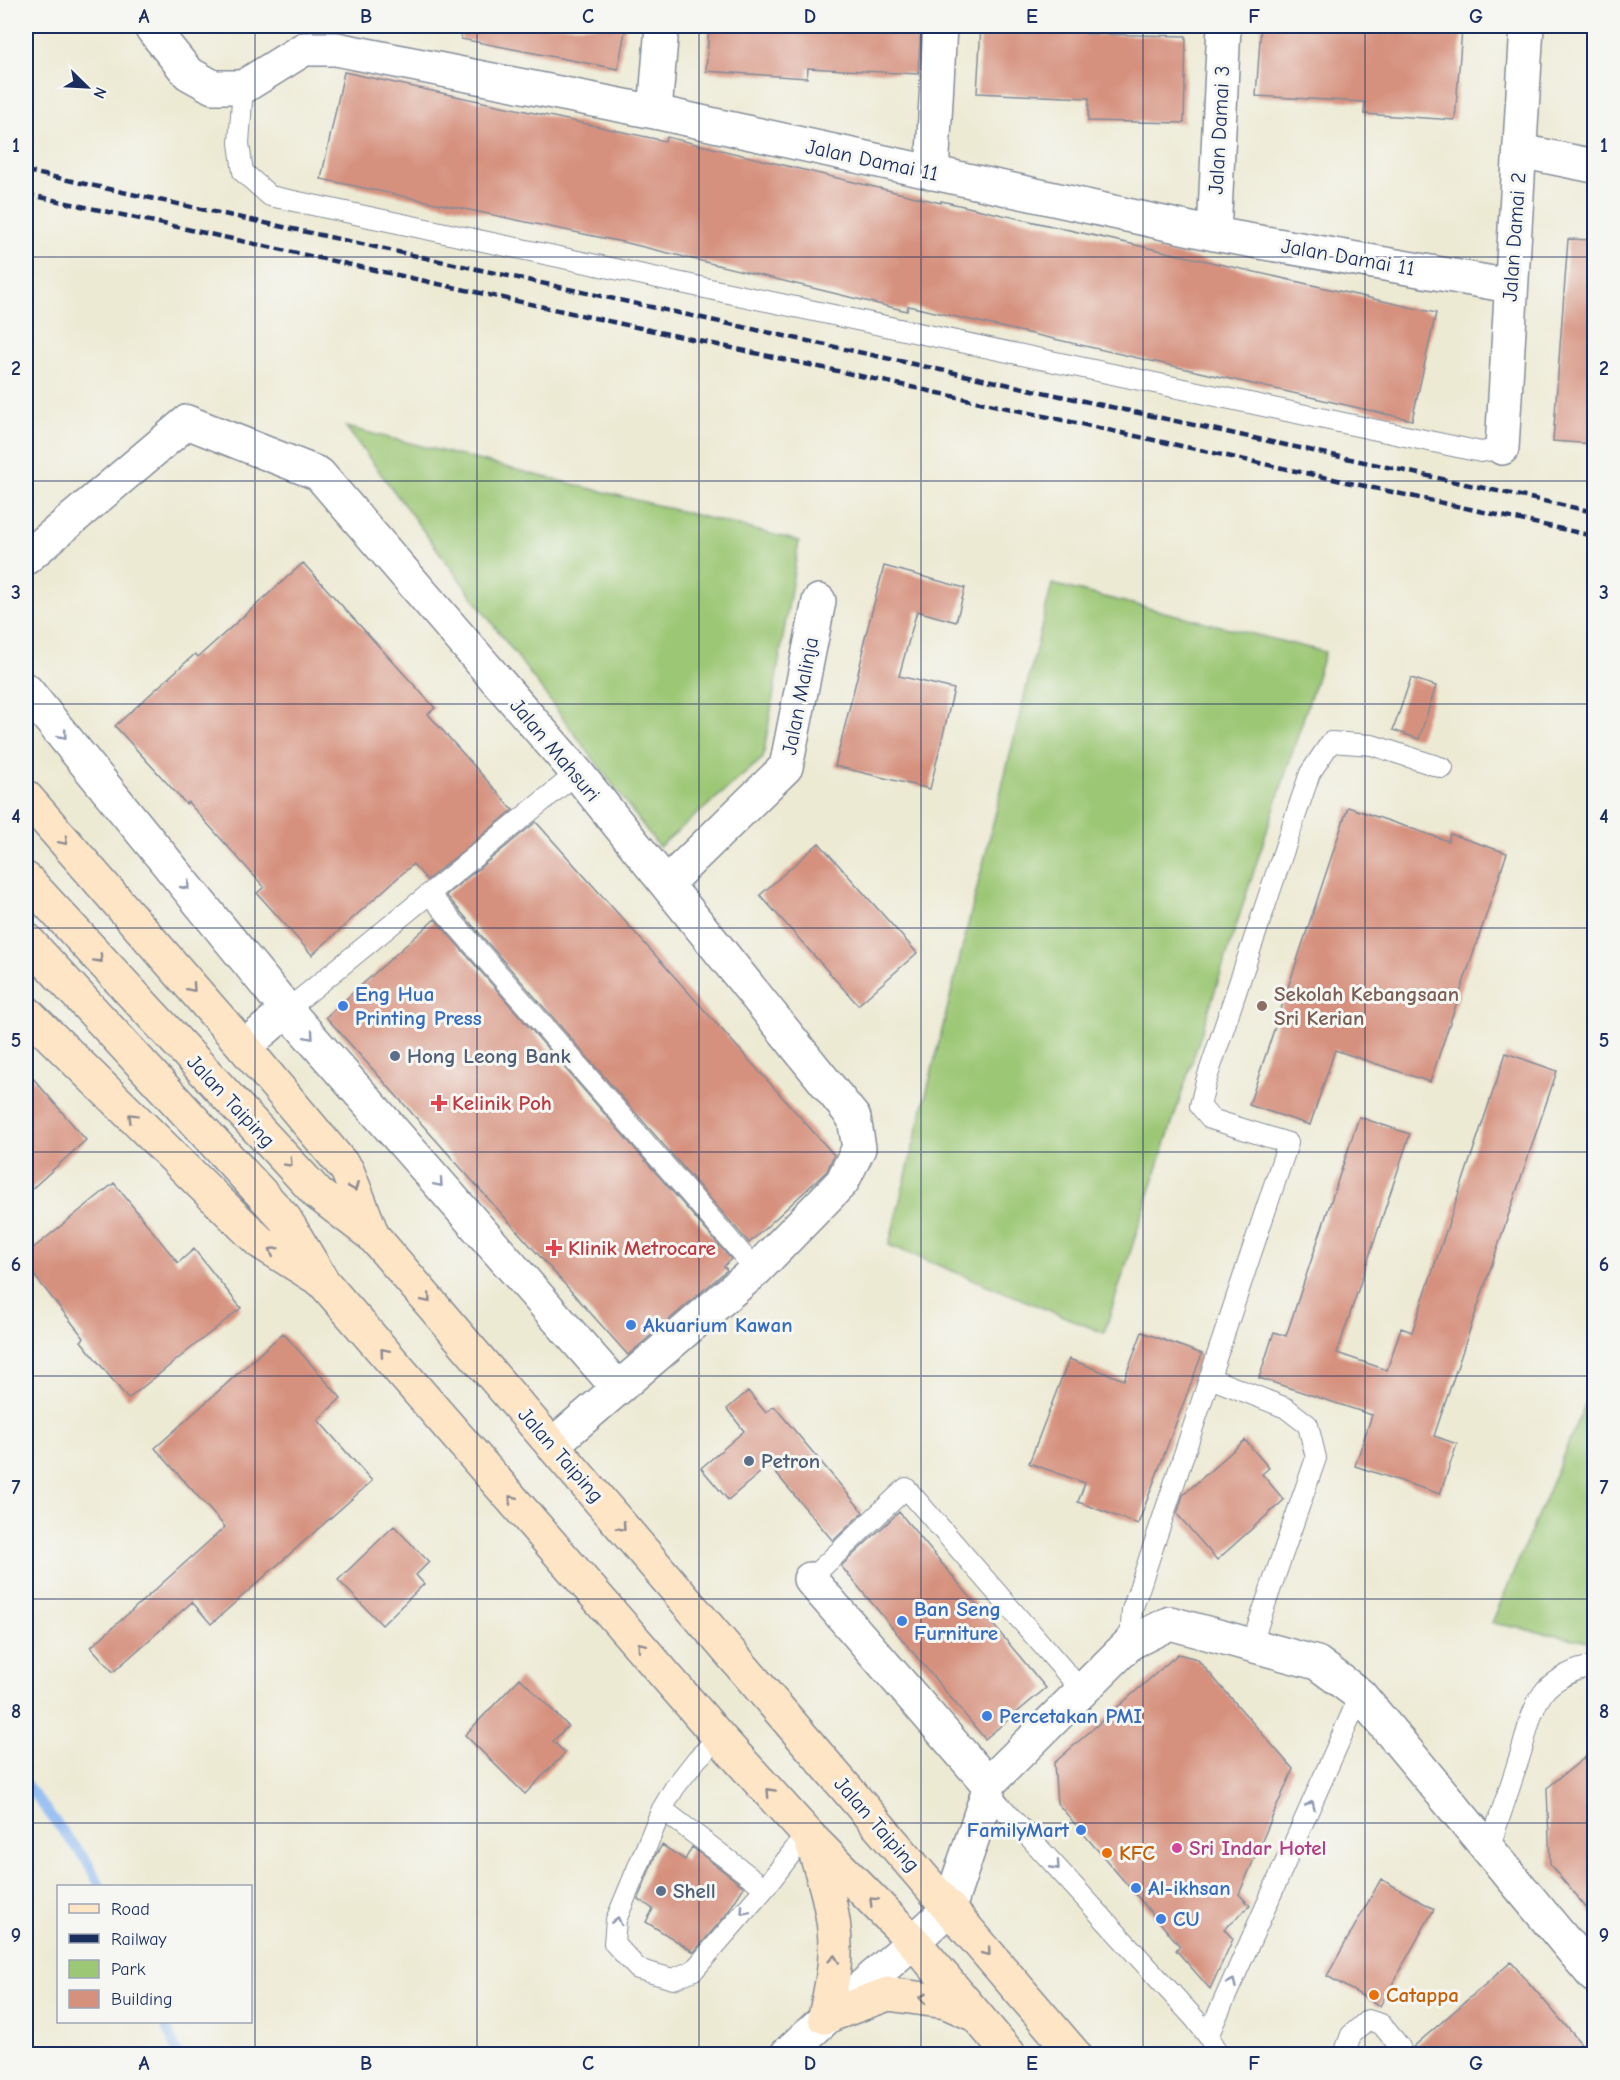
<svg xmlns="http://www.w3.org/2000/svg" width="1620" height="2080" font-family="'Comic Neue',sans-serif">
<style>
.green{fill:#9cc774;stroke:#5c7b69;stroke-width:1.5}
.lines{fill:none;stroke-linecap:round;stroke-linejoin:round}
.stream{stroke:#86b6f2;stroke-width:10}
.building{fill:#d6917e}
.service-casing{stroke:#848c99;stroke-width:22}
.minor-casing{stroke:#848c99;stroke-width:36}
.tertiary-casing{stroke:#848c99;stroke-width:36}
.secondary-casing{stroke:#848c99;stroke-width:36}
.service{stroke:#fff;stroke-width:20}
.minor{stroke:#fff;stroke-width:33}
.tertiary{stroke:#fff;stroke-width:33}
.secondary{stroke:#fde5c5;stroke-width:33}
.rail{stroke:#1b2f5e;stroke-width:4.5;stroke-dasharray:9 4.5;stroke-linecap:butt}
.oneway{stroke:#8d97ae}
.oneway2{stroke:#8c8a92}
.grid{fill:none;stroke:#1b2f5e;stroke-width:1.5;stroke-opacity:0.55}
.shop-dot{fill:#3f7fe0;stroke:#f6f6f2;stroke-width:2}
.education-dot{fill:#8d6e63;stroke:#f6f6f2;stroke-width:2}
.service-dot{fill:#5c6f8a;stroke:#f6f6f2;stroke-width:2}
.health-dot{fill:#e0444e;stroke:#f6f6f2;stroke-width:2}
.hotel-dot{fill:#d1479c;stroke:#f6f6f2;stroke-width:2}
.food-dot{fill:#e8710a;stroke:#f6f6f2;stroke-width:2}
.labels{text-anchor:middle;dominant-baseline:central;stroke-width:6;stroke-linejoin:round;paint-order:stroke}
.street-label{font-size:21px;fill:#1b2f5e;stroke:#f6f6f2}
.shop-label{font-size:21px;font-weight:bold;fill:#366cbe;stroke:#f6f6f2;text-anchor:start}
.education-label{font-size:21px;font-weight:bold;fill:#785e54;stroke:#f6f6f2;text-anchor:start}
.service-label{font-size:21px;font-weight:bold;fill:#4e5e75;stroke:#f6f6f2;text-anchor:start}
.health-label{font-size:21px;font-weight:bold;fill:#be3a42;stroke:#f6f6f2;text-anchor:start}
.hotel-label{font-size:21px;font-weight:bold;fill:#b23c85;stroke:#f6f6f2;text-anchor:start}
.food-label{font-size:21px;font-weight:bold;fill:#c56008;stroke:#f6f6f2;text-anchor:start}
.neatline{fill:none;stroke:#1b2f5e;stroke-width:2}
.grid-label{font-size:20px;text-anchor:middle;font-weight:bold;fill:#1b2f5e}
</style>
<rect width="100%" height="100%" fill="#f6f6f2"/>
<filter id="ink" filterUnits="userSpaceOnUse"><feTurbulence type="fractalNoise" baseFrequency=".0167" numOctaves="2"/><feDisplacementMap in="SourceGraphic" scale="12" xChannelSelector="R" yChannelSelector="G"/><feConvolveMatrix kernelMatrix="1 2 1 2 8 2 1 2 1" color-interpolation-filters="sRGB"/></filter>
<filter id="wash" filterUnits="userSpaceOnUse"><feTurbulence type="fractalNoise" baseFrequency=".008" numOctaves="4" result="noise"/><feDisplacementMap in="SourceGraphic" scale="24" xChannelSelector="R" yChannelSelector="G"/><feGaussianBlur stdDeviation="1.35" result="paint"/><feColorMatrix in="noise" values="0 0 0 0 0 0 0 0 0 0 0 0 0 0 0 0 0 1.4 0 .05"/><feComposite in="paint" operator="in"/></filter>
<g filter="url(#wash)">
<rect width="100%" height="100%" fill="#edead4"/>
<path class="green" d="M346,427L799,541L763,758L659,847Z
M1052,584L1325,652L1104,1333L889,1245Z
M1594,1383V1643L1492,1623Z"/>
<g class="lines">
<path class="stream" d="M26,1784L88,1863L100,1886
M164,2022L178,2054"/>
</g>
<g id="blocks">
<path class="building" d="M462,26H626L618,69L461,39Z
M709,26H921L918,74L808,68L807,78L706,71Z
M981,26H1087L1086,34L1186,36L1184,123L1088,121L1089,98L977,93Z
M1261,26H1420L1462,29L1455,120L1364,114L1365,102L1256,96Z
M344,72L665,141L667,137L941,203V201L1436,313L1412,420L908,306L907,311L627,243L321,179Z
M1568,239L1594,240V444L1553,441Z
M303,563L435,708L428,714L513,810L427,880L413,864L312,955L257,893L264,887L188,802L186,804L115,726L195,654L198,657Z
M884,566L965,588L956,622L917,611L899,676L954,689L930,789L835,766L864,649H862Z
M1411,678L1436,686L1419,739L1393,730Z
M1348,807L1448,841L1450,834L1507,853L1430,1082L1335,1050L1310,1125L1249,1105Z
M536,822L834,1155L827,1171L749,1243L446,895Z
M819,843L917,953L858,1005L760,895Z
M435,919L731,1259L724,1266L727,1270L628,1355L326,1017Z
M1506,1053L1557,1071L1434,1436L1457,1444L1440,1494L1355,1466L1372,1415L1259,1378L1274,1332L1286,1336L1359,1117L1410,1134L1337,1353L1387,1370L1401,1328L1412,1332Z
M26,1070L86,1140L26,1194Z
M114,1183L178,1263L194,1249L241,1308L128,1399L81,1341L84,1338L26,1265V1254Z
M1142,1332L1202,1354L1138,1524L1078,1502L1085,1483L1029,1463L1069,1359L1124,1380Z
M283,1333L341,1398L318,1420L372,1481L211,1624L192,1602L113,1672L91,1647L225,1527L155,1448Z
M748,1391L766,1413L774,1406L863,1512L833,1541L769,1465L728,1500L701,1468L744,1431L727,1409Z
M1245,1440L1269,1468L1262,1474L1284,1500L1217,1560L1177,1514L1183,1495Z
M899,1512L1046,1688L985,1739L841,1566Z
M394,1526L429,1562L416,1575L424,1584L382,1625L338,1580Z
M1178,1654L1197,1659L1293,1769L1239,1894L1250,1906L1224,1929L1233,1939L1210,1989L1176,1950L1180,1946L1057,1803L1054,1763Z
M520,1678L568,1726L553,1741L565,1753L525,1794L465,1735Z
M1594,1750V1917L1550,1865L1547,1788Z
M662,1845L685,1860L692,1847L744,1887L726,1915L694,1952L646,1922L653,1909L638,1899L655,1856Z
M1381,1879L1434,1909L1380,2006L1327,1976Z
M1511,1962L1591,2055H1409L1412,2048Z"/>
</g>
</g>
<g filter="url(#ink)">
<use href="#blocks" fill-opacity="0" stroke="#848c99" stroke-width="1.5"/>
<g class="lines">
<defs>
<path id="service" d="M243,87L239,143L243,172L270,196L1481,452L1502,448
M429,894L756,1270
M287,1010L577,773
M1210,1378L1286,1408L1308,1425L1316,1458L1251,1645
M810,1579L906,1488L1082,1691
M1130,1643L1132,1610L1288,1143L1211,1119L1200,1106L1206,1081L1310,773L1331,742L1372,745L1443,768
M719,1737L697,1759L675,1787L662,1809L616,1920L614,1943L638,1969L673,1979L694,1970L765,1888L807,1833
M988,1792L1195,2019L1208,2036L1218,2054
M662,1809L765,1888
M1489,1849C1500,1815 1512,1782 1522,1749C1528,1729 1531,1710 1543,1693C1551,1681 1580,1665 1594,1668
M1208,2036L1360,1695
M1344,2054L1351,2035L1368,2020L1381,2024L1400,2047"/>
<path id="minor" d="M150,26L188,73L213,87H243L304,49H336L655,112L1214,234L1510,286
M655,112L662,26
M1520,151L1594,166
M932,173L940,26
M1214,234L1224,26
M1502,448L1527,26
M26,558L187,422L319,474L577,773L854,1118L859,1148L842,1182L756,1270L552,1445
M26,690L287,1010L618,1388
M666,884L786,767L819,601
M244,1047L287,1010
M810,1579L988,1784V1792L949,1908
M988,1784L1130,1643L1170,1623L1317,1663L1360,1695L1594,1976"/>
<path id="tertiary" d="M787,2054C839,2004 897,1959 949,1908"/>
<path id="secondary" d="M26,797L244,1047L347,1170L373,1236
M26,879L318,1194L373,1236L1074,2054
M26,939L285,1219L323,1282L719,1737L809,1836L914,1942L1009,2054
M26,1012L260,1242L319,1279
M812,1843C824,1878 836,1915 835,1952C835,1974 829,1996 825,2017L888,1994L946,2002L973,2014"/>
</defs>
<use href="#service" class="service-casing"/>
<use href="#minor" class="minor-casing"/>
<use href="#tertiary" class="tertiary-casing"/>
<use href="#secondary" class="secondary-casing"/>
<use href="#service" class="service"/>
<use href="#minor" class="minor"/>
<use href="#tertiary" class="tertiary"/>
<use href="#secondary" class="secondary"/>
<path class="rail" d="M26,171L1594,512
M26,194L1594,536"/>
</g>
<defs><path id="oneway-chevron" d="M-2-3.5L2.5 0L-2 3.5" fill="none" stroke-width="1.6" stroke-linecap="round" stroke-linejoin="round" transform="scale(1.5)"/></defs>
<g class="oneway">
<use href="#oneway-chevron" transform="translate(63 735) rotate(51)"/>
<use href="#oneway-chevron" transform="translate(186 886) rotate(51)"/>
<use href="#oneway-chevron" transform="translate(310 1036) rotate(49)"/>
<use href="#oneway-chevron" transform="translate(439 1183) rotate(49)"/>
<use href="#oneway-chevron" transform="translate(1311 1805) rotate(-66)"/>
<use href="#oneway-chevron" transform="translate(1056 1866) rotate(48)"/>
<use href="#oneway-chevron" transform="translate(744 1911) rotate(131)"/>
<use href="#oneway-chevron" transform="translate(617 1921) rotate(-77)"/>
<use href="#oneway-chevron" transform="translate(1232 1983) rotate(-66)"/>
</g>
<g class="oneway2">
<use href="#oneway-chevron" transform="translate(64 841) rotate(49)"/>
<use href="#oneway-chevron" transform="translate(99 959) rotate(47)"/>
<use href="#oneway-chevron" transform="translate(192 988) rotate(49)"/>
<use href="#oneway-chevron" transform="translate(132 1117) rotate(-135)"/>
<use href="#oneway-chevron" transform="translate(289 1163) rotate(47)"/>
<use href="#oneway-chevron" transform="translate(354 1187) rotate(68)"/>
<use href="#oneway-chevron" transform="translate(273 1251) rotate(-148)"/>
<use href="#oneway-chevron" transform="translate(427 1299) rotate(50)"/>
<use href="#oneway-chevron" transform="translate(384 1352) rotate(-131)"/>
<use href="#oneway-chevron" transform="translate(512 1499) rotate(-131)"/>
<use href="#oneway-chevron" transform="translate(622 1527) rotate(49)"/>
<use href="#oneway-chevron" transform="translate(641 1646) rotate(-131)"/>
<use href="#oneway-chevron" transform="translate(770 1792) rotate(-133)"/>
<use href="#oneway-chevron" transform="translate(873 1901) rotate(-135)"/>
<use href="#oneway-chevron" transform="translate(987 1952) rotate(50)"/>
<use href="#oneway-chevron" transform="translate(834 1959) rotate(-84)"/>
<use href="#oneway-chevron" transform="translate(923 1998) rotate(-171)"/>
</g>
</g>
<path class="grid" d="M255,26V2054M477,26V2054M699,26V2054M921,26V2054M1143,26V2054M1365,26V2054M26,257H1594M26,481H1594M26,704H1594M26,928H1594M26,1152H1594M26,1376H1594M26,1599H1594M26,1823H1594"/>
<g class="shop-dot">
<circle cx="343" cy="1006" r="6"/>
<circle cx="631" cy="1325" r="6"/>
<circle cx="902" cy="1621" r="6"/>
<circle cx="987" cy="1716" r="6"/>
<circle cx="1081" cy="1830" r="6"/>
<circle cx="1136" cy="1888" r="6"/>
<circle cx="1161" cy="1919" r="6"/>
</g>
<circle class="education-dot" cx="1262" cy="1006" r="6"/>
<g class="service-dot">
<circle cx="395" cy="1056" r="6"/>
<circle cx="749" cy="1461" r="6"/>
<circle cx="661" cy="1891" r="6"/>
</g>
<g class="health-dot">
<path d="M436 1094h6v6h6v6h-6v6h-6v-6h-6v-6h6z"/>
<path d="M551 1239h6v6h6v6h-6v6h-6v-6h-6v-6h6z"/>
</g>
<circle class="hotel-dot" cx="1177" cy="1848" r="6"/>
<g class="food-dot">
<circle cx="1107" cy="1853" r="6"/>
<circle cx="1374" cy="1995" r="6"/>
</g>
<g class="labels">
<g class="street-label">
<text transform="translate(1219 130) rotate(-87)">Jalan Damai 3</text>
<text transform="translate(872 160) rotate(12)">Jalan Damai 11</text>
<text transform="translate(1514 237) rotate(-86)">Jalan Damai 2</text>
<text transform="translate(1348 257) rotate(10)">Jalan Damai 11</text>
<text transform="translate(800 696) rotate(-79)">Jalan Malinja</text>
<text transform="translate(555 750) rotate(50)">Jalan Mahsuri</text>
<text transform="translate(231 1101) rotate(47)">Jalan Taiping</text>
<text transform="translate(561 1455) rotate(49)">Jalan Taiping</text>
<text transform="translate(877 1824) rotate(49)">Jalan Taiping</text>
</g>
<g class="shop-label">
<text x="355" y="994">Eng Hua<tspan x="355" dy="24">Printing Press</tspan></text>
<text x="643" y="1325">Akuarium Kawan</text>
<text x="914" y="1609">Ban Seng<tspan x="914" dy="24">Furniture</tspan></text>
<text x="999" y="1716">Percetakan PMI</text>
<text x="1069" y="1830" text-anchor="end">FamilyMart</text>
<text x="1148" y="1888">Al-ikhsan</text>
<text x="1173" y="1919">CU</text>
</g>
<g class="education-label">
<text x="1274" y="994">Sekolah Kebangsaan<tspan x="1274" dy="24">Sri Kerian</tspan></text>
</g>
<g class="service-label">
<text x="407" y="1056">Hong Leong Bank</text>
<text x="761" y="1461">Petron</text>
<text x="673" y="1891">Shell</text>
</g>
<g class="health-label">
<text x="452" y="1103">Kelinik Poh</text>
<text x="568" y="1248">Klinik Metrocare</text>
</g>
<g class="hotel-label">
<text x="1189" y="1848">Sri Indar Hotel</text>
</g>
<g class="food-label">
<text x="1119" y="1853">KFC</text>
<text x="1386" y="1995">Catappa</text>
</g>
</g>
<rect width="1620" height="2080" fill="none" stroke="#f6f6f2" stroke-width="66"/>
<rect x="57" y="1885" width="195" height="138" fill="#f6f6f2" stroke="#9ea6b7" stroke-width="1.5"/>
<rect x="69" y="1904" width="30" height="9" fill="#fde5c5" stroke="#9ea6b7" stroke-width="1.5"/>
<text x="111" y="1915" font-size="18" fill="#1b2f5e">Road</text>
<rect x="69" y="1934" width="30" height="9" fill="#1b2f5e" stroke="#9ea6b7" stroke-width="1.5"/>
<text x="111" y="1945" font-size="18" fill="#1b2f5e">Railway</text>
<rect x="69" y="1960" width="30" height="18" fill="#9cc774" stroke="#9ea6b7" stroke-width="1.5"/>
<text x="111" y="1975" font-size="18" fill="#1b2f5e">Park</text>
<rect x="69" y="1990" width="30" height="18" fill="#d6917e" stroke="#9ea6b7" stroke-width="1.5"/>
<text x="111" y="2005" font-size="18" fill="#1b2f5e">Building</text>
<g transform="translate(87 87) rotate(114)" stroke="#f6f6f2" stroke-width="4.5" paint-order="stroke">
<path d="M0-4.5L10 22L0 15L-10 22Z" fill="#1b2f5e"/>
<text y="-9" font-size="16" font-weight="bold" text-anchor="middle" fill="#1b2f5e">N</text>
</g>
<rect x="33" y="33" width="1554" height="2014" class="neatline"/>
<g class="grid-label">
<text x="144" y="23">A</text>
<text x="366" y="23">B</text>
<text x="588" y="23">C</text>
<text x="810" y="23">D</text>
<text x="1032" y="23">E</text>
<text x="1254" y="23">F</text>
<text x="1476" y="23">G</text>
<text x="16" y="152">1</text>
<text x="1604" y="152">1</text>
<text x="16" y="375">2</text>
<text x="1604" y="375">2</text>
<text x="16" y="599">3</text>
<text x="1604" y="599">3</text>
<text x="16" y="823">4</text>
<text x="1604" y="823">4</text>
<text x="16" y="1047">5</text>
<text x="1604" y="1047">5</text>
<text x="16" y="1271">6</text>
<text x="1604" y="1271">6</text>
<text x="16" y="1494">7</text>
<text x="1604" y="1494">7</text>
<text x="16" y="1718">8</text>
<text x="1604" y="1718">8</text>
<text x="16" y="1942">9</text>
<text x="1604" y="1942">9</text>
<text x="144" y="2070">A</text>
<text x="366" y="2070">B</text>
<text x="588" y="2070">C</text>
<text x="810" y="2070">D</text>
<text x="1032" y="2070">E</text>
<text x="1254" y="2070">F</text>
<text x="1476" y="2070">G</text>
</g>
</svg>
